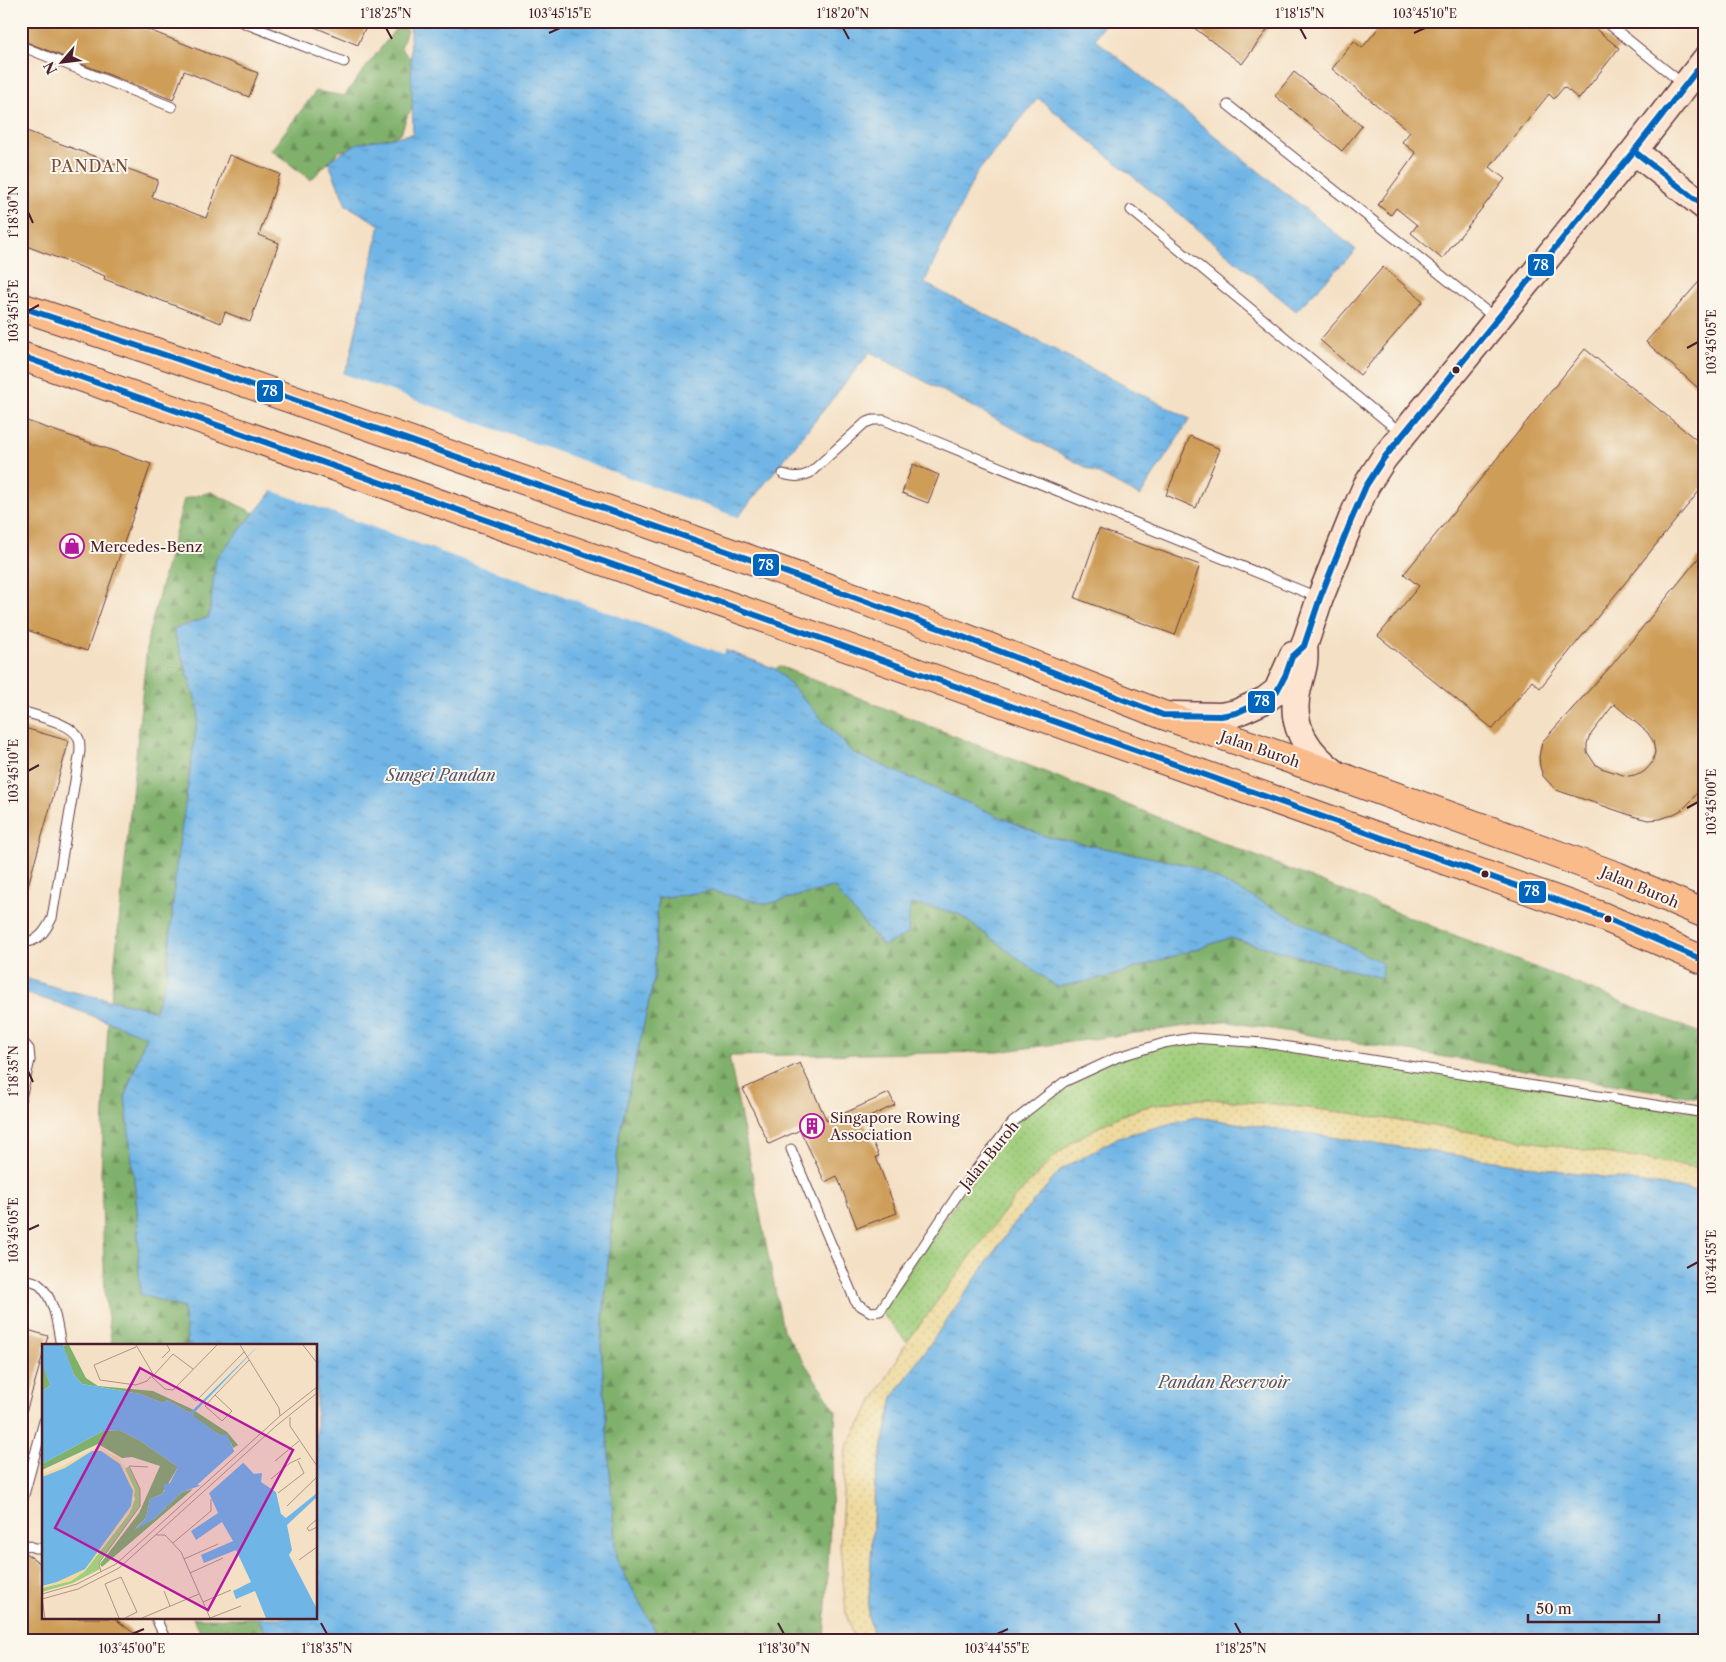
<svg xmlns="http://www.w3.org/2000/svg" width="1726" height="1662" font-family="'Libre Caslon Text',serif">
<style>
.grass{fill:url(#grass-dots);stroke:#757654}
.forest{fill:url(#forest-firs);stroke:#65684c}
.sand{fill:url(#sand-dots);stroke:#9c7c64}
.water{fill:url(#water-ripples);stroke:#5c6a88}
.pier{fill:#f4e0c4}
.building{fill:#ce9d58;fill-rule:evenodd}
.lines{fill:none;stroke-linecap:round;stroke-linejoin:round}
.lane-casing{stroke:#643c42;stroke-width:11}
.secondary-casing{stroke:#643c42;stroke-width:29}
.highway-casing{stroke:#643c42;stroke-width:30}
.lane{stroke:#fff;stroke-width:9}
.secondary{stroke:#fde4d1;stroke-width:26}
.highway{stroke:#fabb8b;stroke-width:28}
.bus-1-casing{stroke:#fbf7ec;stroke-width:10}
.bus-1{stroke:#0065bd;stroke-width:6}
.ticks{fill:none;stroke:#4a1f2b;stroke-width:2}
.bus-dot{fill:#4a1f2b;stroke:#fbf7ec;stroke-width:2}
.labels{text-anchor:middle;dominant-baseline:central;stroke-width:4;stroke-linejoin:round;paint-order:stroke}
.poi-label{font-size:15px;fill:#4a1f2b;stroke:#fbf7ec;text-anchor:start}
.street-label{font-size:15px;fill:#4a1f2b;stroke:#fbf7ec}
.neighbourhood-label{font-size:16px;letter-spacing:1px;fill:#784b3b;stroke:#fbf7ec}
.water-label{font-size:16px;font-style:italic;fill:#57546c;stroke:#fbf7ec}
.inset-road{fill:none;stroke:#b09387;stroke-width:1}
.view{fill:#b5179e;fill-opacity:0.15;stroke:#b5179e;stroke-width:2.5}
.inset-edge{fill:none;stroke:#4a1f2b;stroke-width:2.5}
.line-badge{stroke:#fbf7ec;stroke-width:2}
.badge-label{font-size:14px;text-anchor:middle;font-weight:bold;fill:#fff}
.neatline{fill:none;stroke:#4a1f2b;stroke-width:2}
.ticks-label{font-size:12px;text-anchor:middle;fill:#4a1f2b}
</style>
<defs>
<pattern id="grass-dots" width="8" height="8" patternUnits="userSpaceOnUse" patternTransform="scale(1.25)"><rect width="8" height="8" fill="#a0ce7c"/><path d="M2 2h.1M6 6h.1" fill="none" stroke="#8bb06b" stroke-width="1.8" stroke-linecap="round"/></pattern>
<pattern id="forest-firs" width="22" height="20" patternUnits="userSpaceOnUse" patternTransform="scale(1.25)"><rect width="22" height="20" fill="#80b16c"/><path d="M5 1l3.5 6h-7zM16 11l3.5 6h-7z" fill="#6b8f59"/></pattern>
<pattern id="sand-dots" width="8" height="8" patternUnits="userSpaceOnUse" patternTransform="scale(1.25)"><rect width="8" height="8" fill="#eeda9e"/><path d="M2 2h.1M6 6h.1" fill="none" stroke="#cebb88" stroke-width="1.8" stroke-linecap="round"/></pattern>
<pattern id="water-ripples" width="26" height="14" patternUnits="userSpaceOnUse" patternTransform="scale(1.25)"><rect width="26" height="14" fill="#6fb5e6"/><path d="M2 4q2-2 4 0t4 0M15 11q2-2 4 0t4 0" fill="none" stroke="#5d93bb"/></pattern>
</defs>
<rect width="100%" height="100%" fill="#fbf7ec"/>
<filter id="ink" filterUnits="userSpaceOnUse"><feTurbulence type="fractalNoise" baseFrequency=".02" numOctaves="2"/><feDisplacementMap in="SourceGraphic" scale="10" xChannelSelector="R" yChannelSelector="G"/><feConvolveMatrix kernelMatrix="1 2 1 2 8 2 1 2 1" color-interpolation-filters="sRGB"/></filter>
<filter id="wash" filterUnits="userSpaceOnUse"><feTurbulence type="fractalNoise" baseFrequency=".0096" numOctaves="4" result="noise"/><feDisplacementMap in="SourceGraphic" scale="20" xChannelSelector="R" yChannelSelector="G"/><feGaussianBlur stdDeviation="1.12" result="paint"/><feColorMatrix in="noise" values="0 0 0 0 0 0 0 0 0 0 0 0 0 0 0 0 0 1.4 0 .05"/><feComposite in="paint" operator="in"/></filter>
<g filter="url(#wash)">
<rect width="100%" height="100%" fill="#f4e0c4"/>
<path class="grass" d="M1192,1038L1264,1043L1705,1113V1169L1349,1113L1274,1104L1207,1099L1176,1101L1141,1108L1118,1117L1095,1129L1072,1142L1051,1160L1013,1200L907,1342L880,1311L1013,1122L1064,1082L1118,1057Z"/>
<path class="forest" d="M397,27L407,29L401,48L422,72L426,92L408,114L401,133L377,144L339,151L311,180L271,150L316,91L344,96Z
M211,492L254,513L216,558L209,617L173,629L199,710L176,866L167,976L155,1010L111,1000L148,637L184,499Z
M779,666L1705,1035V1099L1223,1021L998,1052L729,1056L783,1330L836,1411L824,1641H661L616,1559L601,1345L619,1135L654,979L658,898L711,891L767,904L833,887L883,946L909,903L957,913L1057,987L1108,977L1230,938L1381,978L1189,865L1044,836L853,753L776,669Z
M108,1022L146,1035L125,1096L137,1208L140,1294L183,1308L188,1346H112L105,1297L101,1173Z
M193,1618H258L270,1641H205Z"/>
<path class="sand" d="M1207,1099L1274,1104L1349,1113L1705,1169V1192L1195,1117L1062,1169L1013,1225L893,1397L875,1484L868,1617L876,1641H854L846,1613L840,1546L846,1448L907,1342L1013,1200L1051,1160L1072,1142L1095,1129L1118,1117L1141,1108L1176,1101Z"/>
<path class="water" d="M413,21H1106L1095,39L1356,250L1296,311L1038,98L976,174L924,283L1190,419L1140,496L870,352L678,592L698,640L776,669L853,753L1044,836L1189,865L1382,963L1381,978L1230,938L1108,977L1057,987L957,913L910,904L908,934L883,946L833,887L767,904L711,891L658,898L654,979L619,1135L601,1345L616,1559L661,1641H270L258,1618H316V1346H188L183,1308L140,1294L137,1208L125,1096L146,1036L61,1004L21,992V977L65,990L155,1010L167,976L176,866L199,710L173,629L209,617L216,558L300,459L349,362L380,225L346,205L328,161L358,143L413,134L410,29Z
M1195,1117L1705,1192V1641H876L868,1617L875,1484L893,1397L1013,1225L1062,1169L1119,1137Z"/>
<path class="pier" d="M341,373L740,518L681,592L700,638L726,648L724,654L270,490L298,457Z"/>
<g id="blocks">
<path class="building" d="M21,21H126L258,73L249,97L184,71L173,100L21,40Z
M300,21H368L358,45Z
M1185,21H1274L1242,64Z
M1384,21H1586L1619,48L1579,99L1564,87L1554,99L1549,94L1490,167L1505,179L1442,259L1411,233L1417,225L1396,208L1391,215L1378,205L1416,153L1402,142L1410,132L1332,69L1354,41L1362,48Z
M1294,72L1362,126L1342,151L1275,96Z
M21,129L158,180L152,197L206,218L229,155L280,174L259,235L279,243L250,322L225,312L221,323L104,279L105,276L21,244Z
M1383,267L1423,301L1360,375L1320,340Z
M1705,275V394L1646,342Z
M1585,349L1705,447V484L1540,688L1532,681L1493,729L1378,636L1419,586L1404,574Z
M21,419L151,464L87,651L21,628Z
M1190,436L1220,449L1196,508L1166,495Z
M913,464L939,475L928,503L902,493Z
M1099,529L1200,565L1175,635L1075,598Z
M1705,550V768L1703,778L1699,790L1692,800L1683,809L1672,815L1660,819L1648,820L1636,817L1556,790L1543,776L1540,767L1539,757L1542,742L1612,665ZM1614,704L1647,732L1653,741L1655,752L1652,763L1645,771L1640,774L1629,776L1623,775L1601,768L1595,764L1587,752V744L1589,737Z
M21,727L69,741L25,896L21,895Z
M800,1063L827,1121L889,1093L895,1105L863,1120L879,1156L876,1157L897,1213L857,1228L837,1176L825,1182L800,1130L769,1144L743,1089Z
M21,1328L48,1336L45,1346H44V1351L25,1416L21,1415Z
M21,1550L44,1566V1618H114L144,1641H21Z"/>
</g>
</g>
<g filter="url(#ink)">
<use href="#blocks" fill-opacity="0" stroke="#643c42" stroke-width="1"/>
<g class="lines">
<defs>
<path id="lane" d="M239,21L344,62
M1605,21L1683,84
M21,46L172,107
M1228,105L1495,318
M1131,210L1401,433
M783,474C793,477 799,478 810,473L865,423L873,420H884L1317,597
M21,711C36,716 73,723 79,739C80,742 80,748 80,751L52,918C45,932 38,943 21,942
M21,1040L29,1049L30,1060L21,1098
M791,1149L856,1303L871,1312L880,1311L964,1185L1013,1122L1064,1082L1118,1057L1164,1043L1192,1038L1264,1043L1705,1113
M21,1279C26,1280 33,1280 37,1283C55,1296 57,1326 61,1346
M21,1506L44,1421
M21,1543L35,1548H44
M156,1618L166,1641"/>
<path id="secondary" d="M1634,151L1705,207
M1174,715L1221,716L1236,713L1265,700L1277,691L1293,655
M1339,776C1308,754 1288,727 1298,688C1302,671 1306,664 1304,646L1320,598L1352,518L1366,486L1384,458L1634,151L1705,60"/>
<path id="highway" d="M21,307L177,359L749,559L958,635L1163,715L1339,776L1617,876L1705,914
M21,356L733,607L1604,917L1705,961"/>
</defs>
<use href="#lane" class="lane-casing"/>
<use href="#secondary" class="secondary-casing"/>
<use href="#highway" class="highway-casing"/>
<use href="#lane" class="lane"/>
<use href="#secondary" class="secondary"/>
<use href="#highway" class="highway"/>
<defs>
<path id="bus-1" d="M1634,151L1705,207
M21,307L177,359L749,559L958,635L1163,715L1221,716L1236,713L1265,700L1277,691L1286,674L1292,657L1304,646L1320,598L1352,518L1366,486L1384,458L1634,151L1705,60
M21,356L733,607L1604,917L1705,961"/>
</defs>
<use href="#bus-1" class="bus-1-casing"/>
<use href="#bus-1" class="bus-1"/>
</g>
</g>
<path class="ticks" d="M386,28L392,39M843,28L849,39M1300,28L1306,39M549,33L560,28M1414,33L1425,28M28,212L33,223M28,311L39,305M1687,348L1698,342M28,771L39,765M1687,808L1698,802M28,1071L33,1082M28,1230L39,1225M1687,1268L1698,1262M321,1623L327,1634M778,1623L784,1634M1235,1623L1241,1634M132,1634L144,1629M997,1634L1008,1629"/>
<defs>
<symbol id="shop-ring" viewBox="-11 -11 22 22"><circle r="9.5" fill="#fbf7ec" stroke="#b5179e" stroke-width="1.5"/><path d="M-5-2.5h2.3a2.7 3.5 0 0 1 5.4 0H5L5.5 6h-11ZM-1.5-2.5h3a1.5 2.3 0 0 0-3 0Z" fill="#b5179e"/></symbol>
<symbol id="building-ring" viewBox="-11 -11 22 22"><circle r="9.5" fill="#fbf7ec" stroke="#b5179e" stroke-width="1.5"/><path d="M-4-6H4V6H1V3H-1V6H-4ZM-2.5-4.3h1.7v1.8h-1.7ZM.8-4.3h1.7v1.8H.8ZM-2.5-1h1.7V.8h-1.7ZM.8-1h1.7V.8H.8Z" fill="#b5179e"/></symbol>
</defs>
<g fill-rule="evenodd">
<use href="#shop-ring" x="58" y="532" width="28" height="28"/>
<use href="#building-ring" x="798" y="1112" width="28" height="28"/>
</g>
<g class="bus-dot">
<circle cx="1456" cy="370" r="4.5"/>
<circle cx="1485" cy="874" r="4.5"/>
<circle cx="1608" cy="919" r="4.5"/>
</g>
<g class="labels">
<g class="poi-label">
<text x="90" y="546">Mercedes-Benz</text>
<text x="830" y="1117">Singapore Rowing<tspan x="830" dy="17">Association</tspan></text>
</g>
<g class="street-label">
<text transform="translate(1260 749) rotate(19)">Jalan Buroh</text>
<text transform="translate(1640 887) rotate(23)">Jalan Buroh</text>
<text transform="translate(989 1155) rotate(-51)">Jalan Buroh</text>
</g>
<g class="neighbourhood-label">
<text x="90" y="166">PANDAN</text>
</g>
<g class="water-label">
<text x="441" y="775">Sungei Pandan</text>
<text x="1224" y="1382">Pandan Reservoir</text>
</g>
</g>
<g transform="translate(42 1344)">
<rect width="275" height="275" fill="#f4e0c4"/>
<path d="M87,123L98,145V162L57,219L58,225L31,239L0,248V244L29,237L43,227L87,170L93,155L83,124Z" fill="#a0ce7c"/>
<path d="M27,1L44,34L56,42L111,47L152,66L148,69L125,56L121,59L98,50L40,40L32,31L21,2ZM0,16L8,41L0,48ZM153,67L185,88L196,101L191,104L189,99L153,74L150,71ZM77,86L97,96L136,123L120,150L108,155L104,174L93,185L113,174L140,148L151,145L60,223L58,220L97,169L118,122L90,113L80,114L56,100L0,126V120L61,87Z" fill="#80b16c"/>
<path d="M53,104L76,113L83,124L93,146L90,164L43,227L29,237L0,244L15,238L89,162L91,147L78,120L50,107L23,124L0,133V130L19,123Z" fill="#eeda9e"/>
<path d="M0,1H21L32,31L40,40L98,50L121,59L125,56L148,69L217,1L150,71L176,90L185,91L194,111L212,130L220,129L219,138L234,148L239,170L244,174L275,149V153L245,181L250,206L247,211L275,265V274H224L213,247L194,255L191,247L209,238L194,206L162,219L159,211L191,197L180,178L154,196L149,187L176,169L163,140L140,148L113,174L93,186L104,174L108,155L120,150L123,146L121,141L128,139L136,123L97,96L77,86L61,87L0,120V48L8,41L1,22ZM50,107H59L78,120L91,147L89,162L43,225L15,238L0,242V133L23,124Z" fill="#6fb5e6"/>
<path d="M195,105L202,118L165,151L162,142L155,141Z" fill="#f4e0c4"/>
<path class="inset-road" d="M94,1L111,30L105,37L94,41L58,36L52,21L94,3M198,1L237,64L238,72M261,1L275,19M120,14L128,6L125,1M151,25L131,10L110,33L123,45L131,46L175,1M135,42L154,57L202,8M173,51L190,67L180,77L163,62L173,51L207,16M248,73V82L275,122M233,117L257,97M229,135L248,119L259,114M236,149L262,129L256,117M245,162L275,133M275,175L265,184L267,187L275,183M114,191H123L139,208L168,274M131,199L169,167V155M142,215L176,200M257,216L275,203M59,228L57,219L98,162V145L87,122L106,123M148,229L181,214M122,247L128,262M0,250L35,240L74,220L238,72L275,43M0,254L3,274M0,255L36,245L77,224L234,82L275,49M161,258L189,246M77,274L63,240L79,233L95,268L83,274M100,274L157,250M168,274L199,262"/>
<path class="view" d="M98,24L251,106L166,266L13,184Z"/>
<rect width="275" height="275" class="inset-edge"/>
</g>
<g class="line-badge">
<rect x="1527" y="253" width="28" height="24" rx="5" fill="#0065bd"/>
<rect x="256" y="379" width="28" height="24" rx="5" fill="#0065bd"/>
<rect x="752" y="553" width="28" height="24" rx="5" fill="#0065bd"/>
<rect x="1247" y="690" width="29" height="24" rx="5" fill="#0065bd"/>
<rect x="1518" y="880" width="29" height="24" rx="5" fill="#0065bd"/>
</g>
<g class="badge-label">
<text x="1541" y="270">78</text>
<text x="270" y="396">78</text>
<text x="766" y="570">78</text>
<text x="1262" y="706">78</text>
<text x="1532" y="896">78</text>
</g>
<rect width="1726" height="1662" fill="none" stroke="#fbf7ec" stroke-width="55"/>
<g transform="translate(62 62) rotate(242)" stroke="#fbf7ec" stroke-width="4" paint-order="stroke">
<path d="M0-4L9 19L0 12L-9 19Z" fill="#4a1f2b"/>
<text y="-8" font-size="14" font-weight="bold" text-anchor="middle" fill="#4a1f2b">N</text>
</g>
<path d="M1528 1614v8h131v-8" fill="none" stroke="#4a1f2b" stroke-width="2.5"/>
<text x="1536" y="1614" font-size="15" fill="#4a1f2b" stroke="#fbf7ec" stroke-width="4" paint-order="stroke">50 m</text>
<rect x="28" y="28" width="1670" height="1606" class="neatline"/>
<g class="ticks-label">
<text x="386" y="18">1°18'25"N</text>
<text x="560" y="18">103°45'15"E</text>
<text x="843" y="18">1°18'20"N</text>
<text x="1300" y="18">1°18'15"N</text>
<text x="1425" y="18">103°45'10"E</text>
<text transform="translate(14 212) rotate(-90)" y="4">1°18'30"N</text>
<text transform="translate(14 311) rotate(-90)" y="4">103°45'15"E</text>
<text transform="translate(1712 342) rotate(-90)" y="4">103°45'05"E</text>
<text transform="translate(14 771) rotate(-90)" y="4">103°45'10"E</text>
<text transform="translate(1712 802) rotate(-90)" y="4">103°45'00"E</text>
<text transform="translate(14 1071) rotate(-90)" y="4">1°18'35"N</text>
<text transform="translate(14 1230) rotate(-90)" y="4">103°45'05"E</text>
<text transform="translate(1712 1262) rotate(-90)" y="4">103°44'55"E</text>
<text x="132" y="1653">103°45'00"E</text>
<text x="327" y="1653">1°18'35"N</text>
<text x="784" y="1653">1°18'30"N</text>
<text x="997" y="1653">103°44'55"E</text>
<text x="1241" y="1653">1°18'25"N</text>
</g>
</svg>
